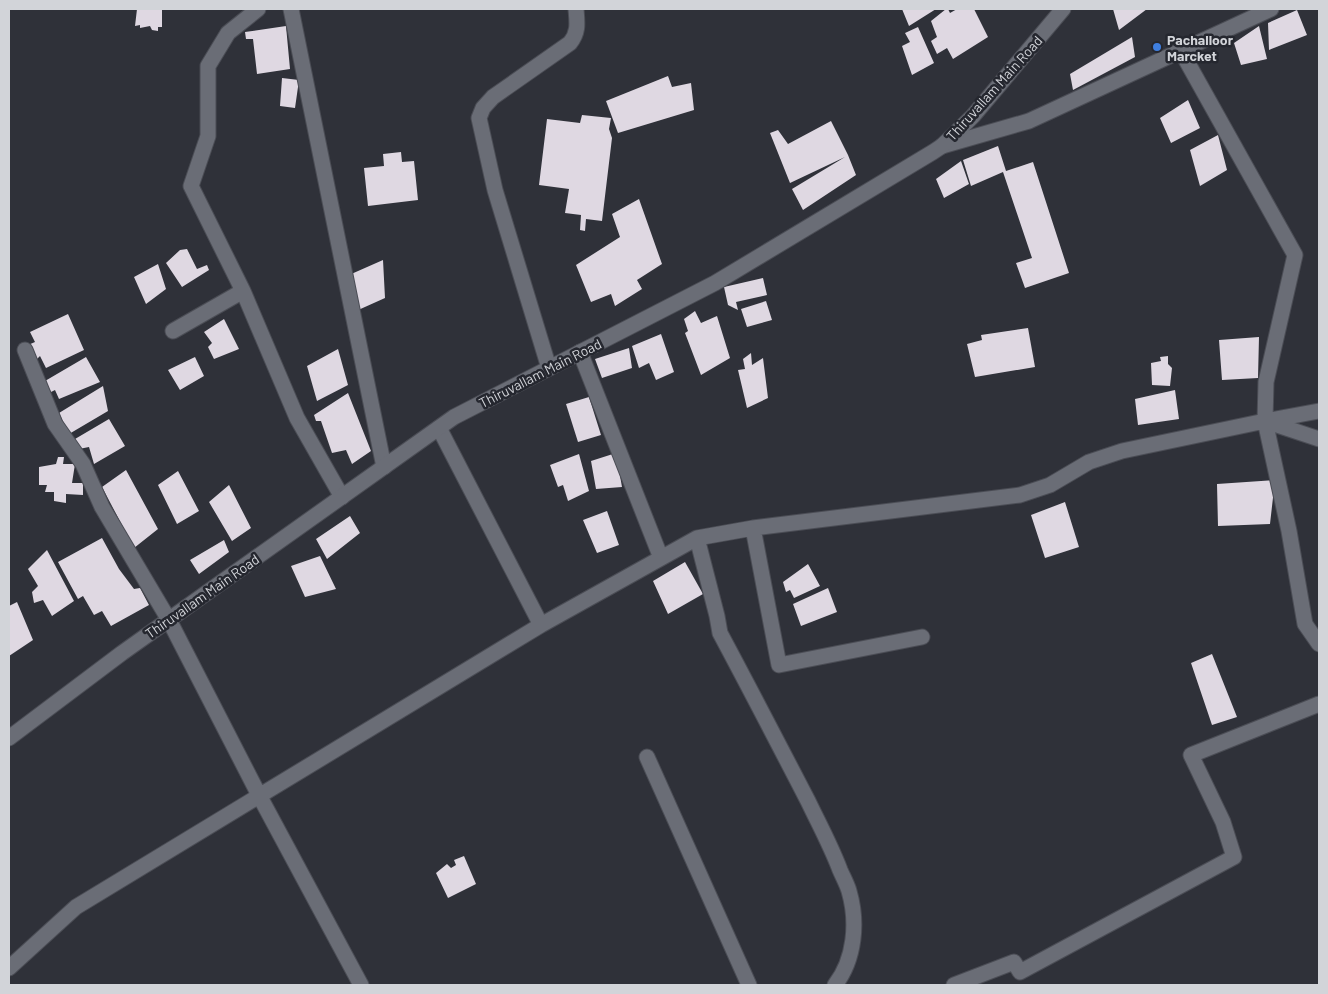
<svg xmlns="http://www.w3.org/2000/svg" width="1328" height="994" font-family="Barlow,sans-serif">
<style>
.building{fill:#dfd8e2}
.lines{fill:none;stroke-linecap:round;stroke-linejoin:round}
.minor-casing{stroke:#4b4d55;stroke-width:17}
.secondary-casing{stroke:#4b4d55;stroke-width:17}
.minor{stroke:#6a6d76;stroke-width:15}
.secondary{stroke:#6a6d76;stroke-width:15}
.shop-dot{fill:#3f7fe0;stroke:#25272f;stroke-width:2}
.labels{text-anchor:middle;dominant-baseline:central;stroke-width:5;stroke-linejoin:round;paint-order:stroke}
.poi-label{font-size:14px;font-weight:bold;fill:#d2d4d9;stroke:#25272f;text-anchor:start}
.street-label{font-size:14px;fill:#d2d4d9;stroke:#25272f}
</style>
<rect width="100%" height="100%" fill="#2f3139"/>
<path class="building" d="M137,9H162V27H158V31L152,30L150,26L140,28V25L135,26Z
M902,9H936L909,26Z
M946,9H948L950,13L957,9H974L988,37L953,59L947,48L937,54L931,41L937,37L931,21Z
M1113,9H1147L1119,30Z
M1297,10L1307,35L1269,50L1268,23Z
M286,26L290,69L257,74L253,39H246L245,32Z
M1259,26L1267,59L1241,65L1234,43Z
M918,27L934,63L912,75L902,46L910,42L905,33Z
M1132,37L1135,57L1073,90L1070,74Z
M668,76L672,87L691,83L694,110L618,133L606,101Z
M282,78L299,80L295,108L280,106Z
M1188,100L1200,128L1171,143L1160,118Z
M582,115L611,118L609,129L612,138L602,221L586,219L585,231L580,230L581,215L565,213L569,189L539,185L547,119L580,123Z
M831,121L848,155L856,175L803,210L792,189L845,157L790,183L770,133L778,130L788,144Z
M1218,135L1227,170L1200,186L1190,150Z
M998,146L1006,171L1033,162L1069,273L1025,288L1016,263L1032,258L1003,172L971,186L963,160Z
M401,152L402,162L414,161L418,200L368,206L364,168L384,166L383,154Z
M961,161L969,184L944,198L936,179Z
M639,199L662,264L637,280L642,289L615,306L611,294L591,302L576,265L620,237L612,214Z
M187,249L197,269L207,265L209,270L182,287L166,263L180,250Z
M383,260L385,298L356,311L349,275Z
M158,264L166,289L146,304L134,277Z
M763,278L767,295L736,302L738,310L728,305L724,287Z
M766,301L772,320L747,327L741,309Z
M695,311L701,323L717,316L730,358L701,375L685,333L688,331L684,319Z
M68,314L84,350L46,368L40,356L36,360L28,345L35,342L30,332Z
M224,319L239,349L214,359L208,347L212,343L204,332Z
M1028,328L1035,367L975,377L967,344L982,340L981,335Z
M661,334L674,372L656,380L649,363L639,368L632,346Z
M1259,337L1258,378L1222,380L1219,340Z
M629,348L632,368L602,378L595,359Z
M338,349L348,385L317,401L307,366Z
M751,353L752,365L763,358L768,398L747,408L738,370L745,369L743,359Z
M1168,356V364L1172,368L1170,386L1152,385L1151,363L1161,361L1160,357Z
M86,357L100,382L59,399L55,390L51,392L45,381Z
M195,357L204,376L180,390L168,370Z
M103,386L108,411L69,434L59,413Z
M1175,390L1179,419L1138,425L1135,399Z
M348,393L371,451L352,464L346,450L332,453L321,421H316L314,415Z
M589,397L601,435L578,442L566,404Z
M109,419L125,446L94,464L89,447L79,449L75,439Z
M616,453L622,487L596,489L591,461Z
M579,454L589,491L568,501L563,485L558,487L550,465Z
M58,457H64L63,464H75L72,483H83V495L66,494V503L54,501V492H45L47,485H39V467L56,464Z
M126,470L158,529L134,548L102,487Z
M178,471L199,511L177,524L158,485Z
M1275,480L1270,524L1218,526L1217,484Z
M229,485L251,528L232,541L209,502Z
M1065,502L1079,547L1045,558L1031,515Z
M607,511L619,545L597,553L583,520Z
M350,516L360,533L327,559L316,539Z
M102,538L119,569L134,589L140,588L149,605L111,626L102,611L94,615L83,596L78,599L58,562Z
M224,540L229,552L199,574L190,560Z
M47,550L74,601L52,616L43,600L34,603L32,592L38,586L28,569Z
M320,556L336,589L305,597L291,566Z
M685,562L703,594L668,614L653,581Z
M808,564L820,586L794,598L790,590L786,592L783,582Z
M828,588L837,612L801,626L793,604Z
M17,602L33,640L9,656V606Z
M1212,654L1237,717L1212,725L1191,663Z
M464,856L476,884L448,898L436,873L447,864L451,868L456,865L454,860Z"/>
<g class="lines">
<defs>
<path id="minor" d="M258,9L228,33L208,66V136L191,186L243,291L297,418L342,497
M291,9L384,467
M1181,51L1295,255L1266,382L1265,421L1319,439
M942,146L1029,121L1271,9
M173,331L243,291
M25,350L55,424L83,464L102,507L169,620L260,797L361,985
M580,352L661,558
M549,368L495,190L479,118L483,108L493,97L570,43C579,32 577,22 576,9
M1265,421L1289,531L1305,624L1319,644
M439,428L541,625
M753,528L779,665L922,637
M647,757L749,985
M9,968L76,907L541,625L697,538
M835,985C855,959 858,922 849,891C847,884 843,877 840,870C831,846 819,824 808,801C779,745 750,689 720,633L717,616L697,538L753,528L1020,495L1050,485L1089,462L1122,451L1265,421L1319,411
M954,985L1014,962L1020,972L1234,857L1223,822L1191,755L1319,704"/>
<path id="secondary" d="M9,738L122,653L454,417L715,283L933,152L942,146L973,116L1063,9"/>
</defs>
<use href="#minor" class="minor-casing"/>
<use href="#secondary" class="secondary-casing"/>
<use href="#minor" class="minor"/>
<use href="#secondary" class="secondary"/>
</g>
<circle class="shop-dot" cx="1157" cy="47" r="5"/>
<g class="labels">
<g class="poi-label">
<text x="1167" y="39">Pachalloor<tspan x="1167" dy="16">Marcket</tspan></text>
</g>
<g class="street-label">
<text transform="translate(994 88) rotate(-48)">Thiruvallam Main Road</text>
<text transform="translate(540 373) rotate(-27)">Thiruvallam Main Road</text>
<text transform="translate(202 596) rotate(-35)">Thiruvallam Main Road</text>
</g>
</g>
<rect width="1328" height="994" fill="none" stroke="#d2d4d9" stroke-width="20"/>
</svg>
